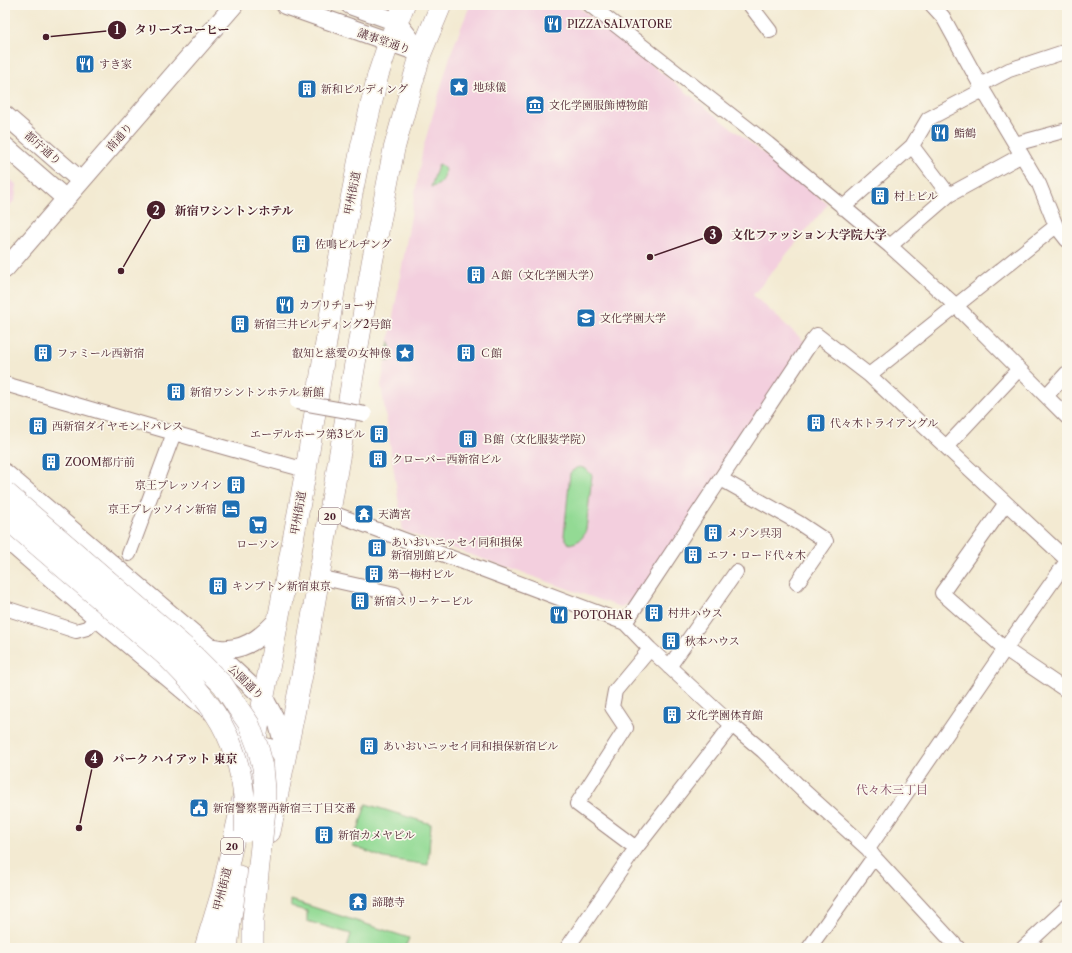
<svg xmlns="http://www.w3.org/2000/svg" width="1072" height="953" font-family="'Libre Caslon Text','Noto Serif JP',serif">
<style>
.built{fill:#f3cfde}
.green{fill:#93da94;stroke:#6e7c60}
.lines{fill:none;stroke-linecap:round;stroke-linejoin:round}
.minor-casing{stroke:#9e847e;stroke-width:16}
.major-casing{stroke:#9e847e;stroke-width:20}
.highway-casing{stroke:#9e847e;stroke-width:22}
.minor{stroke:#fff;stroke-width:14}
.major{stroke:#fff;stroke-width:18}
.highway{stroke:#fff;stroke-width:21}
.minor-bridge-casing{stroke:#9e847e;stroke-width:16;stroke-linecap:butt}
.highway-bridge-casing{stroke:#9e847e;stroke-width:22;stroke-linecap:butt}
.minor-bridge{stroke:#fff;stroke-width:14}
.highway-bridge{stroke:#fff;stroke-width:21}
.labels{text-anchor:middle;dominant-baseline:central;stroke-width:3.5;stroke-linejoin:round;paint-order:stroke}
.shield{fill:#fbf7ec;stroke:#7f6065;stroke-width:1}
.shield-label{font-size:10px;font-weight:bold;fill:#4a1f2b}
.poi-label{font-size:11px;fill:#4a1f2b;stroke:#fbf7ec;text-anchor:start}
.street-label{font-size:11px;fill:#4a1f2b;stroke:#fbf7ec}
.neighbourhood-label{font-size:12px;fill:#804860;stroke:#fbf7ec}
.leader{fill:none;stroke:#4a1f2b;stroke-width:1.5}
.callout-dot{fill:#4a1f2b;stroke:#fbf7ec;stroke-width:1.5}
.mark-label{font-size:12px;text-anchor:middle;font-weight:bold;fill:#fff}
.callout-label{font-size:12px;text-anchor:middle;font-weight:bold;fill:#4a1f2b;stroke:#fbf7ec;stroke-width:3.5;stroke-linejoin:round;paint-order:stroke}
</style>
<rect width="100%" height="100%" fill="#fbf7ec"/>
<filter id="ink" filterUnits="userSpaceOnUse"><feTurbulence type="fractalNoise" baseFrequency=".025" numOctaves="2"/><feDisplacementMap in="SourceGraphic" scale="8" xChannelSelector="R" yChannelSelector="G"/><feConvolveMatrix kernelMatrix="1 2 1 2 8 2 1 2 1" color-interpolation-filters="sRGB"/></filter>
<filter id="wash" filterUnits="userSpaceOnUse"><feTurbulence type="fractalNoise" baseFrequency=".012" numOctaves="4" result="noise"/><feDisplacementMap in="SourceGraphic" scale="16" xChannelSelector="R" yChannelSelector="G"/><feGaussianBlur stdDeviation="0.9" result="paint"/><feColorMatrix in="noise" values="0 0 0 0 0 0 0 0 0 0 0 0 0 0 0 0 0 1.4 0 .05"/><feComposite in="paint" operator="in"/></filter>
<g filter="url(#wash)">
<rect width="100%" height="100%" fill="#f3ead2"/>
<path class="built" d="M470,5H576L828,204L753,295L805,342L636,601L620,607L403,531L381,385L423,148L451,53Z
M5,175L17,185L15,200L5,211Z"/>
<path class="green" d="M440,164L445,169C445,179 441,186 431,187L438,165Z
M389,341L390,342V361H385Z
M580,467L586,469L592,475L586,530C583,539 579,542 569,544L564,536L570,473L576,468Z
M366,804L431,824L428,865L384,858L353,846Z
M291,900L409,938L405,948H347L351,934L307,921V911L291,907Z"/>
</g>
<g filter="url(#ink)">
<g class="lines">
<defs>
<path id="minor" d="M590,5L768,144L890,246L955,305L1067,417
M750,5L770,31
M932,5L943,17L983,90L1039,184L1056,226L1067,240
M980,85L1009,70L1067,51
M1015,144L1067,130
M912,146L949,195
M843,208L848,203L912,146L928,119L983,90
M890,246L949,195L1022,155
M869,375L1056,226
M5,384C105,413 205,443 306,470
M1046,396L1067,373
M946,447L1019,369
M721,479L799,523L826,541L797,583
M1006,503L942,593L1005,649L1067,691
M330,512L625,623L650,649L732,725L763,751L805,792L868,849L874,857L958,948
M129,554L174,433
M319,577L395,594
M5,608L76,631L87,628L97,618
M625,623L812,341L817,335L869,375L1067,560
M669,667L736,572
M636,848L577,804L626,728L612,707L615,691L650,649
M868,849L1005,649L1067,561
M567,948L636,848L732,725
M809,948L874,857
M1023,948L1067,907"/>
<path id="major" d="M285,5L421,53
M350,5L397,22L421,53
M5,115L81,181
M5,146L66,199
M5,269L234,5
M5,473L209,647L264,698L278,724L286,753
M5,538L97,618L187,693L255,744L286,753
M209,647C215,648 222,650 228,649C249,648 265,634 279,618"/>
<path id="highway" d="M270,832L304,665L372,263L394,149L412,84L421,53L441,5
M205,948L222,892L255,744L306,470L339,260L361,148L378,75L389,42L404,5
M227,948L231,916L239,876"/>
</defs>
<use href="#minor" class="minor-casing"/>
<use href="#major" class="major-casing"/>
<use href="#highway" class="highway-casing"/>
<use href="#minor" class="minor"/>
<use href="#major" class="major"/>
<use href="#highway" class="highway"/>
<defs>
<path id="minor-bridge" d="M297,402L365,414"/>
<path id="highway-bridge" d="M5,492L188,650L223,685L236,705L249,724L258,748L263,767L265,789V810L253,919V948
M5,517L165,655C186,676 206,697 221,723C235,748 243,779 245,807C246,815 245,824 245,832"/>
</defs>
<use href="#minor-bridge" class="minor-bridge-casing"/>
<use href="#highway-bridge" class="highway-bridge-casing"/>
<use href="#minor-bridge" class="minor-bridge"/>
<use href="#highway-bridge" class="highway-bridge"/>
</g>
</g>
<defs>
<symbol id="restaurant-square" viewBox="-11 -11 22 22"><rect x="-9" y="-9" width="18" height="18" rx="4" fill="#1f6fb2" stroke="#fbf7ec"/><path d="M-5-6h1v4h1v-4h1v4h1v-4h1v5L-1.5 .5V6h-2V.5L-5-1ZM5-6V6H3V1.5H1.5Q1.5-4 5-6Z" fill="#fff"/></symbol>
<symbol id="sight-square" viewBox="-11 -11 22 22"><rect x="-9" y="-9" width="18" height="18" rx="4" fill="#1f6fb2" stroke="#fbf7ec"/><path d="M0-6L1.8-2.2L6-1.7L2.9 1.2L3.7 5.4L0 3.3L-3.7 5.4L-2.9 1.2L-6-1.7L-1.8-2.2Z" fill="#fff"/></symbol>
<symbol id="building-square" viewBox="-11 -11 22 22"><rect x="-9" y="-9" width="18" height="18" rx="4" fill="#1f6fb2" stroke="#fbf7ec"/><path d="M-4-6H4V6H1V3H-1V6H-4ZM-2.5-4.3h1.7v1.8h-1.7ZM.8-4.3h1.7v1.8H.8ZM-2.5-1h1.7V.8h-1.7ZM.8-1h1.7V.8H.8Z" fill="#fff"/></symbol>
<symbol id="museum-square" viewBox="-11 -11 22 22"><rect x="-9" y="-9" width="18" height="18" rx="4" fill="#1f6fb2" stroke="#fbf7ec"/><path d="M0-6L6-3V-2H-6V-3ZM-5-1h2V3h-2ZM-1-1h2V3h-2ZM3-1h2V3H3ZM-6 4H6V6H-6Z" fill="#fff"/></symbol>
<symbol id="university-square" viewBox="-11 -11 22 22"><rect x="-9" y="-9" width="18" height="18" rx="4" fill="#1f6fb2" stroke="#fbf7ec"/><path d="M0-5L7-2L0 1L-7-2ZM-4 1L0 2.5L4 1V4Q0 6-4 4Z" fill="#fff"/></symbol>
<symbol id="hotel-square" viewBox="-11 -11 22 22"><rect x="-9" y="-9" width="18" height="18" rx="4" fill="#1f6fb2" stroke="#fbf7ec"/><path d="M-6-4.5h1.5V1H6V5H4.5V3h-9V5H-6ZM-4 0a1.8 1.8 0 1 1 3.6 0ZM.5 0V-2.5h3Q6-2.5 6 0Z" fill="#fff"/></symbol>
<symbol id="temple-square" viewBox="-11 -11 22 22"><rect x="-9" y="-9" width="18" height="18" rx="4" fill="#1f6fb2" stroke="#fbf7ec"/><path d="M0-6L5-2H3V0L6.5 2.5H4V6H1.5V3h-3V6H-4V2.5H-6.5L-3 0V-2H-5Z" fill="#fff"/></symbol>
<symbol id="supermarket-square" viewBox="-11 -11 22 22"><rect x="-9" y="-9" width="18" height="18" rx="4" fill="#1f6fb2" stroke="#fbf7ec"/><path d="M-6-5.5h2.5l.6 2H6L4.5 2H-2.5L-4.4-4H-6ZM-1.5 3.2a1.3 1.3 0 1 0 .1 0ZM3 3.2a1.3 1.3 0 1 0 .1 0Z" fill="#fff"/></symbol>
<symbol id="civic-square" viewBox="-11 -11 22 22"><rect x="-9" y="-9" width="18" height="18" rx="4" fill="#1f6fb2" stroke="#fbf7ec"/><path d="M-.6-6.5H3V-4.5H.6V-3L4-1V1h2V6H-6V1h2V-1L-.6-3ZM-1.2 2.5V6h2.4V2.5Z" fill="#fff"/></symbol>
</defs>
<g fill-rule="evenodd">
<use href="#restaurant-square" x="542" y="13" width="22" height="22"/>
<use href="#restaurant-square" x="74" y="53" width="22" height="22"/>
<use href="#sight-square" x="448" y="76" width="22" height="22"/>
<use href="#building-square" x="296" y="78" width="22" height="22"/>
<use href="#museum-square" x="524" y="94" width="22" height="22"/>
<use href="#restaurant-square" x="929" y="122" width="22" height="22"/>
<use href="#building-square" x="869" y="185" width="22" height="22"/>
<use href="#building-square" x="290" y="233" width="22" height="22"/>
<use href="#building-square" x="465" y="264" width="22" height="22"/>
<use href="#restaurant-square" x="274" y="294" width="22" height="22"/>
<use href="#university-square" x="575" y="307" width="22" height="22"/>
<use href="#building-square" x="229" y="313" width="22" height="22"/>
<use href="#building-square" x="32" y="342" width="22" height="22"/>
<use href="#sight-square" x="394" y="342" width="22" height="22"/>
<use href="#building-square" x="455" y="342" width="22" height="22"/>
<use href="#building-square" x="165" y="381" width="22" height="22"/>
<use href="#building-square" x="805" y="412" width="22" height="22"/>
<use href="#building-square" x="27" y="415" width="22" height="22"/>
<use href="#building-square" x="368" y="423" width="22" height="22"/>
<use href="#building-square" x="457" y="428" width="22" height="22"/>
<use href="#building-square" x="367" y="448" width="22" height="22"/>
<use href="#building-square" x="40" y="451" width="22" height="22"/>
<use href="#building-square" x="225" y="474" width="22" height="22"/>
<use href="#hotel-square" x="220" y="498" width="22" height="22"/>
<use href="#temple-square" x="353" y="503" width="22" height="22"/>
<use href="#supermarket-square" x="247" y="514" width="22" height="22"/>
<use href="#building-square" x="702" y="522" width="22" height="22"/>
<use href="#building-square" x="366" y="537" width="22" height="22"/>
<use href="#building-square" x="682" y="544" width="22" height="22"/>
<use href="#building-square" x="363" y="563" width="22" height="22"/>
<use href="#building-square" x="207" y="575" width="22" height="22"/>
<use href="#building-square" x="349" y="590" width="22" height="22"/>
<use href="#building-square" x="643" y="602" width="22" height="22"/>
<use href="#restaurant-square" x="548" y="604" width="22" height="22"/>
<use href="#building-square" x="660" y="630" width="22" height="22"/>
<use href="#building-square" x="661" y="704" width="22" height="22"/>
<use href="#building-square" x="358" y="735" width="22" height="22"/>
<use href="#civic-square" x="188" y="797" width="22" height="22"/>
<use href="#building-square" x="313" y="824" width="22" height="22"/>
<use href="#temple-square" x="347" y="891" width="22" height="22"/>
</g>
<g class="labels">
<g class="shield">
<rect x="319" y="508" width="22" height="16" rx="3"/>
<rect x="221" y="838" width="22" height="16" rx="3"/>
</g>
<g class="shield-label">
<text x="330" y="516">20</text>
<text x="232" y="846">20</text>
</g>
<g class="poi-label">
<text x="567" y="24">PIZZA SALVATORE</text>
<text x="99" y="64">すき家</text>
<text x="473" y="87">地球儀</text>
<text x="321" y="89">新和ビルディング</text>
<text x="549" y="105">文化学園服飾博物館</text>
<text x="954" y="133">鮨鶴</text>
<text x="894" y="196">村上ビル</text>
<text x="315" y="244">佐鳴ビルヂング</text>
<text x="490" y="275">Ａ館（文化学園大学）</text>
<text x="299" y="305">カプリチョーサ</text>
<text x="600" y="318">文化学園大学</text>
<text x="254" y="324">新宿三井ビルディング2号館</text>
<text x="57" y="353">ファミール西新宿</text>
<text x="391" y="353" text-anchor="end">叡知と慈愛の女神像</text>
<text x="480" y="353">Ｃ館</text>
<text x="190" y="392">新宿ワシントンホテル 新館</text>
<text x="830" y="423">代々木トライアングル</text>
<text x="52" y="426">西新宿ダイヤモンドパレス</text>
<text x="365" y="434" text-anchor="end">エーデルホーフ第3ビル</text>
<text x="482" y="439">Ｂ館（文化服装学院）</text>
<text x="392" y="459">クローバー西新宿ビル</text>
<text x="65" y="462">ZOOM都庁前</text>
<text x="222" y="485" text-anchor="end">京王プレッソイン</text>
<text x="217" y="509" text-anchor="end">京王プレッソイン新宿</text>
<text x="378" y="514">天満宮</text>
<text x="727" y="533">メゾン呉羽</text>
<text x="391" y="542">あいおいニッセイ同和損保<tspan x="391" dy="13">新宿別館ビル</tspan></text>
<text x="258" y="544" text-anchor="middle">ローソン</text>
<text x="707" y="555">エフ・ロード代々木</text>
<text x="388" y="574">第一梅村ビル</text>
<text x="232" y="586">キンプトン新宿東京</text>
<text x="374" y="601">新宿スリーケービル</text>
<text x="668" y="613">村井ハウス</text>
<text x="573" y="615">POTOHAR</text>
<text x="685" y="641">秋本ハウス</text>
<text x="686" y="715">文化学園体育館</text>
<text x="383" y="746">あいおいニッセイ同和損保新宿ビル</text>
<text x="213" y="808">新宿警察署西新宿三丁目交番</text>
<text x="338" y="835">新宿カメヤビル</text>
<text x="372" y="902">諦聴寺</text>
</g>
<g class="street-label">
<text transform="translate(384 41) rotate(19)">議事堂通り</text>
<text transform="translate(119 137) rotate(-49)">南通り</text>
<text transform="translate(43 148) rotate(41)">都庁通り</text>
<text transform="translate(352 193) rotate(-79)">甲州街道</text>
<text transform="translate(298 513) rotate(-80)">甲州街道</text>
<text transform="translate(246 682) rotate(44)">公園通り</text>
<text transform="translate(222 889) rotate(-76)">甲州街道</text>
</g>
<g class="neighbourhood-label">
<text x="892" y="789">代々木三丁目</text>
</g>
</g>
<path class="leader" d="M46 37L117 30M121 271L156 210M650 257L713 235M79 828L94 759"/>
<g class="callout-dot">
<circle cx="46" cy="37" r="4"/>
<circle cx="121" cy="271" r="4"/>
<circle cx="650" cy="257" r="4"/>
<circle cx="79" cy="828" r="4"/>
<circle cx="117" cy="30" r="10"/>
<circle cx="156" cy="210" r="10"/>
<circle cx="713" cy="235" r="10"/>
<circle cx="94" cy="759" r="10"/>
</g>
<g class="mark-label">
<text x="117" y="34">1</text>
<text x="156" y="215">2</text>
<text x="713" y="239">3</text>
<text x="94" y="763">4</text>
</g>
<g class="callout-label">
<text x="182" y="34">タリーズコーヒー</text>
<text x="234" y="215">新宿ワシントンホテル</text>
<text x="809" y="239">文化ファッション大学院大学</text>
<text x="175" y="763">パーク ハイアット 東京</text>
</g>
<rect width="1072" height="953" fill="none" stroke="#fbf7ec" stroke-width="20"/>
</svg>
